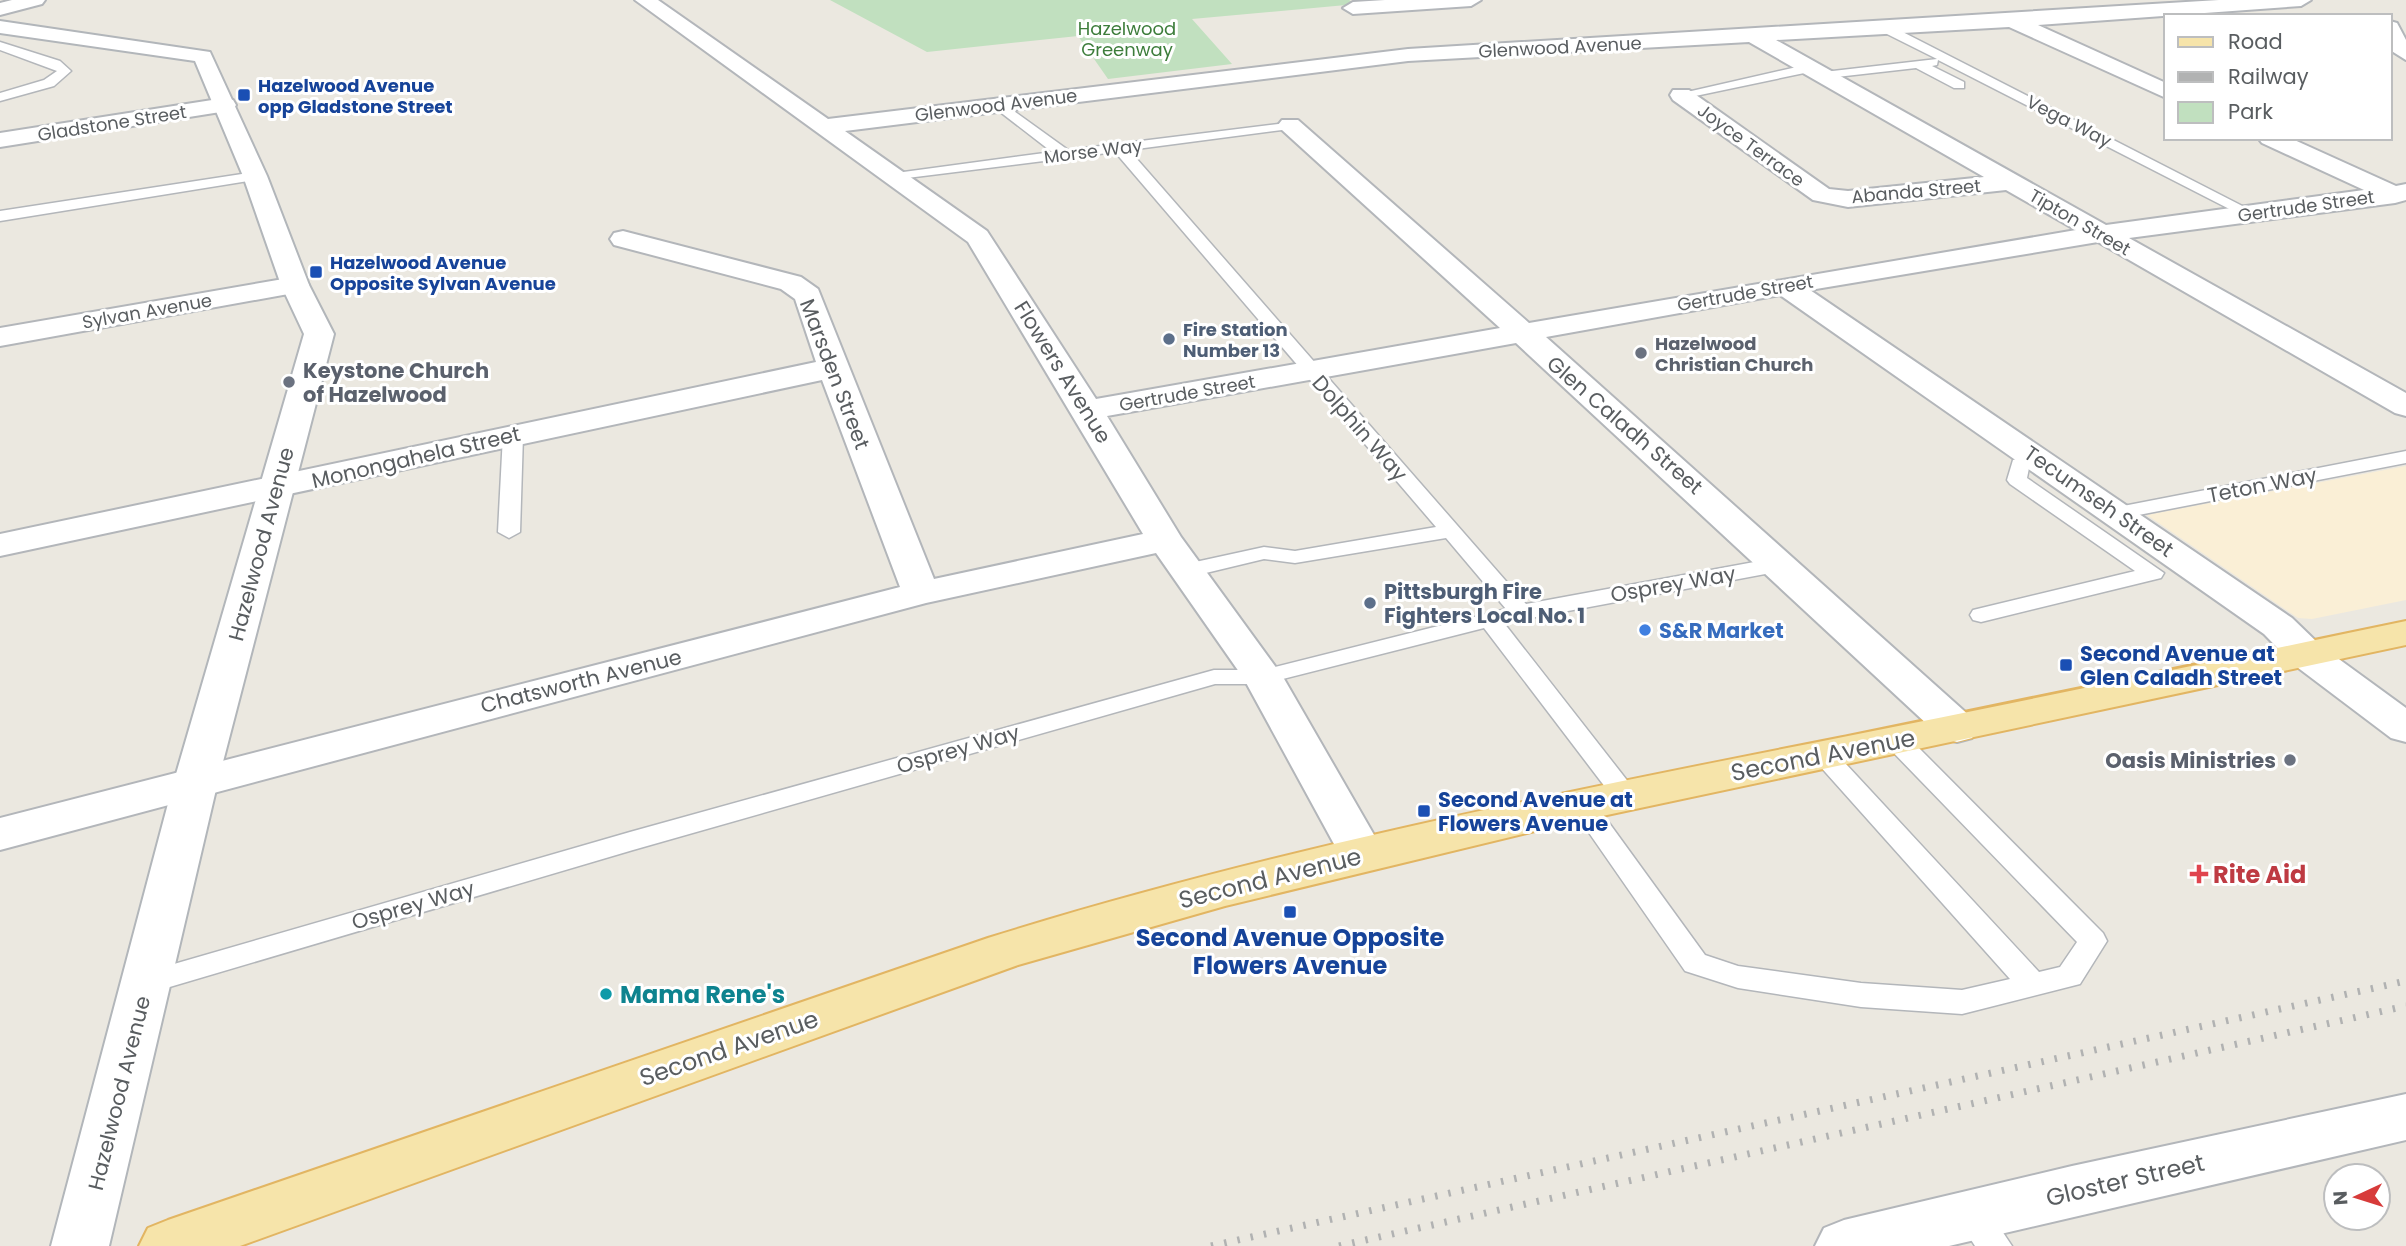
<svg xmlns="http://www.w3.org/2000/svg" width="2406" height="1246" font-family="Poppins,sans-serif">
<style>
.commercial{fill:#faefd6}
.green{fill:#c1e0bf}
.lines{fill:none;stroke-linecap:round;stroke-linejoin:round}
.lane-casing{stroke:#b3b6ba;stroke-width:3}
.street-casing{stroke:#b3b6ba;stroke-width:4}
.secondary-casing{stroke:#b2b6ba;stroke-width:4}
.primary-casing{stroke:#e2b562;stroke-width:4}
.lane{fill:#fff;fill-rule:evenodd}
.street{fill:#fff;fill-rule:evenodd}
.secondary{fill:#fff;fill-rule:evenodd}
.primary{fill:#f6e4aa;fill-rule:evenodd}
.rail{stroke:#b1b2b2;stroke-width:7;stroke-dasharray:2.5 11;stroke-linecap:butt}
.transit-dot{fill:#1a4fb4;stroke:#fff;stroke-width:2.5}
.service-dot{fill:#5c6f8a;stroke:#fff;stroke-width:2.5}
.worship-dot{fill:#6b7280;stroke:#fff;stroke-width:2.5}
.shop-dot{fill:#3f7fe0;stroke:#fff;stroke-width:2.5}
.health-dot{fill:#e0444e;stroke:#fff;stroke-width:2.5}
.culture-dot{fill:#0f9aa8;stroke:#fff;stroke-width:2.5}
.labels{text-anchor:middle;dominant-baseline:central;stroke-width:6;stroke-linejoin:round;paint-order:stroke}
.far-park-label{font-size:18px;fill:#3d7d3b;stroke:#fff}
.far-street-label{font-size:18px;fill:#595d60;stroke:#fff}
.far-transit-label{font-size:18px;font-weight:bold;fill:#164399;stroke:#fff;text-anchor:start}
.far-service-label{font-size:18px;font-weight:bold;fill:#4e5e75;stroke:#fff;text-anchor:start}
.far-worship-label{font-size:18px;font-weight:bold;fill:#5b616d;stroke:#fff;text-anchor:start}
.worship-label{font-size:21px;font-weight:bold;fill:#5b616d;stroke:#fff;text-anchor:start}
.street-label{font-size:21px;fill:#595d60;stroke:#fff}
.service-label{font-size:21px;font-weight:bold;fill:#4e5e75;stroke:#fff;text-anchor:start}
.shop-label{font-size:21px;font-weight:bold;fill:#366cbe;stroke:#fff;text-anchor:start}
.transit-label{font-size:21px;font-weight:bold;fill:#164399;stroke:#fff;text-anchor:start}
.near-street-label{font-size:24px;fill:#595d60;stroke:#fff}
.near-health-label{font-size:24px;font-weight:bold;fill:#be3a42;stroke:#fff;text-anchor:start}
.near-transit-label{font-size:24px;font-weight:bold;fill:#164399;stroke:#fff}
.near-culture-label{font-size:24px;font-weight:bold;fill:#0d838f;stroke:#fff;text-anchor:start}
</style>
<rect width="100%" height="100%" fill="#ebe8e0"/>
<path class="commercial" d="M2406,466V600L2312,619L2298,618L2147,515Z"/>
<path class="green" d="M830,0H1349L1357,4L1192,19L1232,64L1108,79L1078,36L927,52Z"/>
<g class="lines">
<defs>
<path id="lane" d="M1883,26H1891L2258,214L2250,219L2245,217L1938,60L1937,65L1932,66L1964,82V88H1954L1916,68L1819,79V73L1824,72L1937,59L1883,32Z
M0,42L60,61L71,71L54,86L0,101V93L44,80L57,71L0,50Z
M1810,64L1814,65V71L1681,99L1674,95Z
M1000,101L1068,150L1295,122L1297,125L1290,129L1129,150L1526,604L1781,557L1789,559L1792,564L1789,569L1781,571L1504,623L1633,788L1637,794L1633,800L1624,803L1615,800L1484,628L1263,684H1215L633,850L146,994L136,991L131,983L136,975L630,832L1214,670H1263L1506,609L1446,538L1295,563L1264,559L1185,578L1177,576L1174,571L1177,566L1264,547L1295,551L1436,527L1115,152L891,180L889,177L896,173L1052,152L995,108V102Z
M255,172L260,173V179L0,221V211Z
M513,429L523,435L520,532L509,538L498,532L503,435Z
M2406,451V463L2118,519L2108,513L2118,507Z
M2039,453L2049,459L2046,463L2029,468L2027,478L2164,573L2161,578L1981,622L1973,620L1970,615L1973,610L2135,571L2010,484L2007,480L2013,460Z
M1896,732L1905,734L2103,933L2107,941L2080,984L1962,1014L1861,1007L1738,988L1685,971L1569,804L1573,798L1582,795L1591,798L1705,955L1738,966L1861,983L1962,990L2010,979L1810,755L1814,749L1823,747L1832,749L2039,972L2060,967L2077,942L1887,746L1884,740L1887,734Z
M1972,1200L1984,1204L2012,1246H1975L1955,1215L1960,1204Z"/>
<path id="street" d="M12,0H45L42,4L0,15V3Z
M635,0H658L828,119L1408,49L2219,0H2311L2301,6L2038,25L2166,83V98L2009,27L1776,40L2106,225L2364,190L2262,143L2258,138H2290L2396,186L2406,184V200L2395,203L2129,238L2406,393V416L2395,413L2098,242L1810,290L2292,618L2321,646L2406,708V742L2391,738L2293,664L2264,634L1780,295L1546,337L1972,718L1978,728L1972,738L1957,742L1942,738L1516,343L1107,416L1181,537L1283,677L1385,854L1378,866L1362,870L1346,866L1244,679L1156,553L926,603L0,850V818L900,587L822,380L0,556V534L816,362L795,299L781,289L614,245L610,239L614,233L623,231L801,277L818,289L934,579L1143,534L968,242ZM1749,42L1984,177L1848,191L1829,189L1689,90H1673L1670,95L1673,100L1813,200L1848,207L2006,190L2076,230L1529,323L1298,120H1282L1278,125L1282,130L1500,328L1096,399L987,231L845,131L1408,61Z
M1385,0H1481L1471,6L1353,14L1343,8L1353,2Z
M225,98L233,100L236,105L233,110L0,147V133Z
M295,277L305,279L309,285L305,291L0,346V328Z
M2406,1094V1140L1949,1246H1815L1824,1228L1844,1220L2072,1166Z"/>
<path id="secondary" d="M0,21L210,52L267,176L309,285L334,334L218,781L109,1246H51L174,781L304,334L281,285L243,176L195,61L0,33Z
M2390,21L2397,23L2406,40V60L2390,50Z"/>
<path id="primary" d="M2406,621V645L1560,825L1225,906L1018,965L240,1246H139L148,1228L168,1220L988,938C1269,850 1559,793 1848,736C2034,699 2220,660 2406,621Z"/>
</defs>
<use href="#lane" class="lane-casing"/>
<use href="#street" class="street-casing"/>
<use href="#secondary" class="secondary-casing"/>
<use href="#primary" class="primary-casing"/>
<use href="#lane" class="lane"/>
<use href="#street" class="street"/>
<use href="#secondary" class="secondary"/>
<use href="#primary" class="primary"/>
<path class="rail" d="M1211,1246L2406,981
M1339,1246L2406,1006"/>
</g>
<g class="transit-dot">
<rect x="237" y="88" width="14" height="14" rx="3.5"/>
<rect x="309" y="265" width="14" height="14" rx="3.5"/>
<rect x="2059" y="658" width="14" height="14" rx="3.5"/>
<rect x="1417" y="804" width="14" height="14" rx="3.5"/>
<rect x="1283" y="905" width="14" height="14" rx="3.5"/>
</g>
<g class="service-dot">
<circle cx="1169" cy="339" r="7"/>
<circle cx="1370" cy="603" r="7"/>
</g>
<g class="worship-dot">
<circle cx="1641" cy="353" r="7"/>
<circle cx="289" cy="382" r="7"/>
<circle cx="2290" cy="760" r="7"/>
</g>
<circle class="shop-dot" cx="1645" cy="630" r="7"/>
<path class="health-dot" d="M2195.5 863.5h7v7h7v7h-7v7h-7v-7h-7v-7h7z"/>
<circle class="culture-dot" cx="606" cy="994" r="7"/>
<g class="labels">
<g class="far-park-label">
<text x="1127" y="28">Hazelwood<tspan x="1127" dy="21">Greenway</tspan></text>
</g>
<g class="far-street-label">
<text transform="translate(1560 47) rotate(-3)">Glenwood Avenue</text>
<text transform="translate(996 105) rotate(-7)">Glenwood Avenue</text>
<text transform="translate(2069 121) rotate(27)">Vega Way</text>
<text transform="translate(112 123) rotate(-9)">Gladstone Street</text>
<text transform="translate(1751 145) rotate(36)">Joyce Terrace</text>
<text transform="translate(1093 151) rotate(-7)">Morse Way</text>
<text transform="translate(1916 191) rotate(-5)">Abanda Street</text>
<text transform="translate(2306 206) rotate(-8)">Gertrude Street</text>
<text transform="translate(2080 222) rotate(30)">Tipton Street</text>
<text transform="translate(1745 293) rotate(-10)">Gertrude Street</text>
<text transform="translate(147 311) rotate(-10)">Sylvan Avenue</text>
<text transform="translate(1187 393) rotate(-10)">Gertrude Street</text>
</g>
<g class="far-transit-label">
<text x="258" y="85">Hazelwood Avenue<tspan x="258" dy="21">opp Gladstone Street</tspan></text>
<text x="330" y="262">Hazelwood Avenue<tspan x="330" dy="21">Opposite Sylvan Avenue</tspan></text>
</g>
<g class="far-service-label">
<text x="1183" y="329">Fire Station<tspan x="1183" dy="21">Number 13</tspan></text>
</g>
<g class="far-worship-label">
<text x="1655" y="343">Hazelwood<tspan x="1655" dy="21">Christian Church</tspan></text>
</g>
<g class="worship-label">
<text x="303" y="370">Keystone Church<tspan x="303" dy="24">of Hazelwood</tspan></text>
<text x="2276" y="760" text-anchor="end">Oasis Ministries</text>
</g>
<g class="street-label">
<text transform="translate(1063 372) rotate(58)">Flowers Avenue</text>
<text transform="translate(835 374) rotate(69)">Marsden Street</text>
<text transform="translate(1625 425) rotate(41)">Glen Caladh Street</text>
<text transform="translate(1360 428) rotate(49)">Dolphin Way</text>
<text transform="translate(416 457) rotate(-13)">Monongahela Street</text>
<text transform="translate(2262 485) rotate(-11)">Teton Way</text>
<text transform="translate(2099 501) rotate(35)">Tecumseh Street</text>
<text transform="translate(261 544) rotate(-75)">Hazelwood Avenue</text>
<text transform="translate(1673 584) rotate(-10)">Osprey Way</text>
<text transform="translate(581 681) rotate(-14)">Chatsworth Avenue</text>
<text transform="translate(958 749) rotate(-16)">Osprey Way</text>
<text transform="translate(413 905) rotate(-16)">Osprey Way</text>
<text transform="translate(119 1093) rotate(-76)">Hazelwood Avenue</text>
</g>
<g class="service-label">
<text x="1384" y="591">Pittsburgh Fire<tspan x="1384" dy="24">Fighters Local No. 1</tspan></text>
</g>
<g class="shop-label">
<text x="1659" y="630">S&amp;R Market</text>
</g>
<g class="transit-label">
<text x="2080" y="653">Second Avenue at<tspan x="2080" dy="24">Glen Caladh Street</tspan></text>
<text x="1438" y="799">Second Avenue at<tspan x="1438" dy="24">Flowers Avenue</tspan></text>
</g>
<g class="near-street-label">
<text transform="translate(1823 755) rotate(-11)">Second Avenue</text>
<text transform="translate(1270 878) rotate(-14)">Second Avenue</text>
<text transform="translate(729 1048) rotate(-19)">Second Avenue</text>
<text transform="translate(2125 1180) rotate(-13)">Gloster Street</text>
</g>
<g class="near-health-label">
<text x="2213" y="874">Rite Aid</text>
</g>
<g class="near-transit-label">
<text x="1290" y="937">Second Avenue Opposite<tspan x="1290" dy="28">Flowers Avenue</tspan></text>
</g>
<g class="near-culture-label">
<text x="620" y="994">Mama Rene's</text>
</g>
</g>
<rect x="2164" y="14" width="228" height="126" fill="#ffffff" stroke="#bdbebf" stroke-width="2"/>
<rect x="2178" y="37" width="35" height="10" fill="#f6e4aa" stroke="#bdbebf" stroke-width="2"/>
<text x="2228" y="49" font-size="21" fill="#595d60">Road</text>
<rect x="2178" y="72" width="35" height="10" fill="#b1b2b2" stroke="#bdbebf" stroke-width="2"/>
<text x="2228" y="84" font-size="21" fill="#595d60">Railway</text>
<rect x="2178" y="102" width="35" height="21" fill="#c1e0bf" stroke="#bdbebf" stroke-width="2"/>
<text x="2228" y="119" font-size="21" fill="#595d60">Park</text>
<g transform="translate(2357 1197) rotate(266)"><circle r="33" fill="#ffffff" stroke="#bdbebf" stroke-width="2"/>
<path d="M0-5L12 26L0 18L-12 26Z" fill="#d73b3a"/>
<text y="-10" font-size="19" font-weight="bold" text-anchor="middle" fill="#595d60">N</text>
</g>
</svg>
